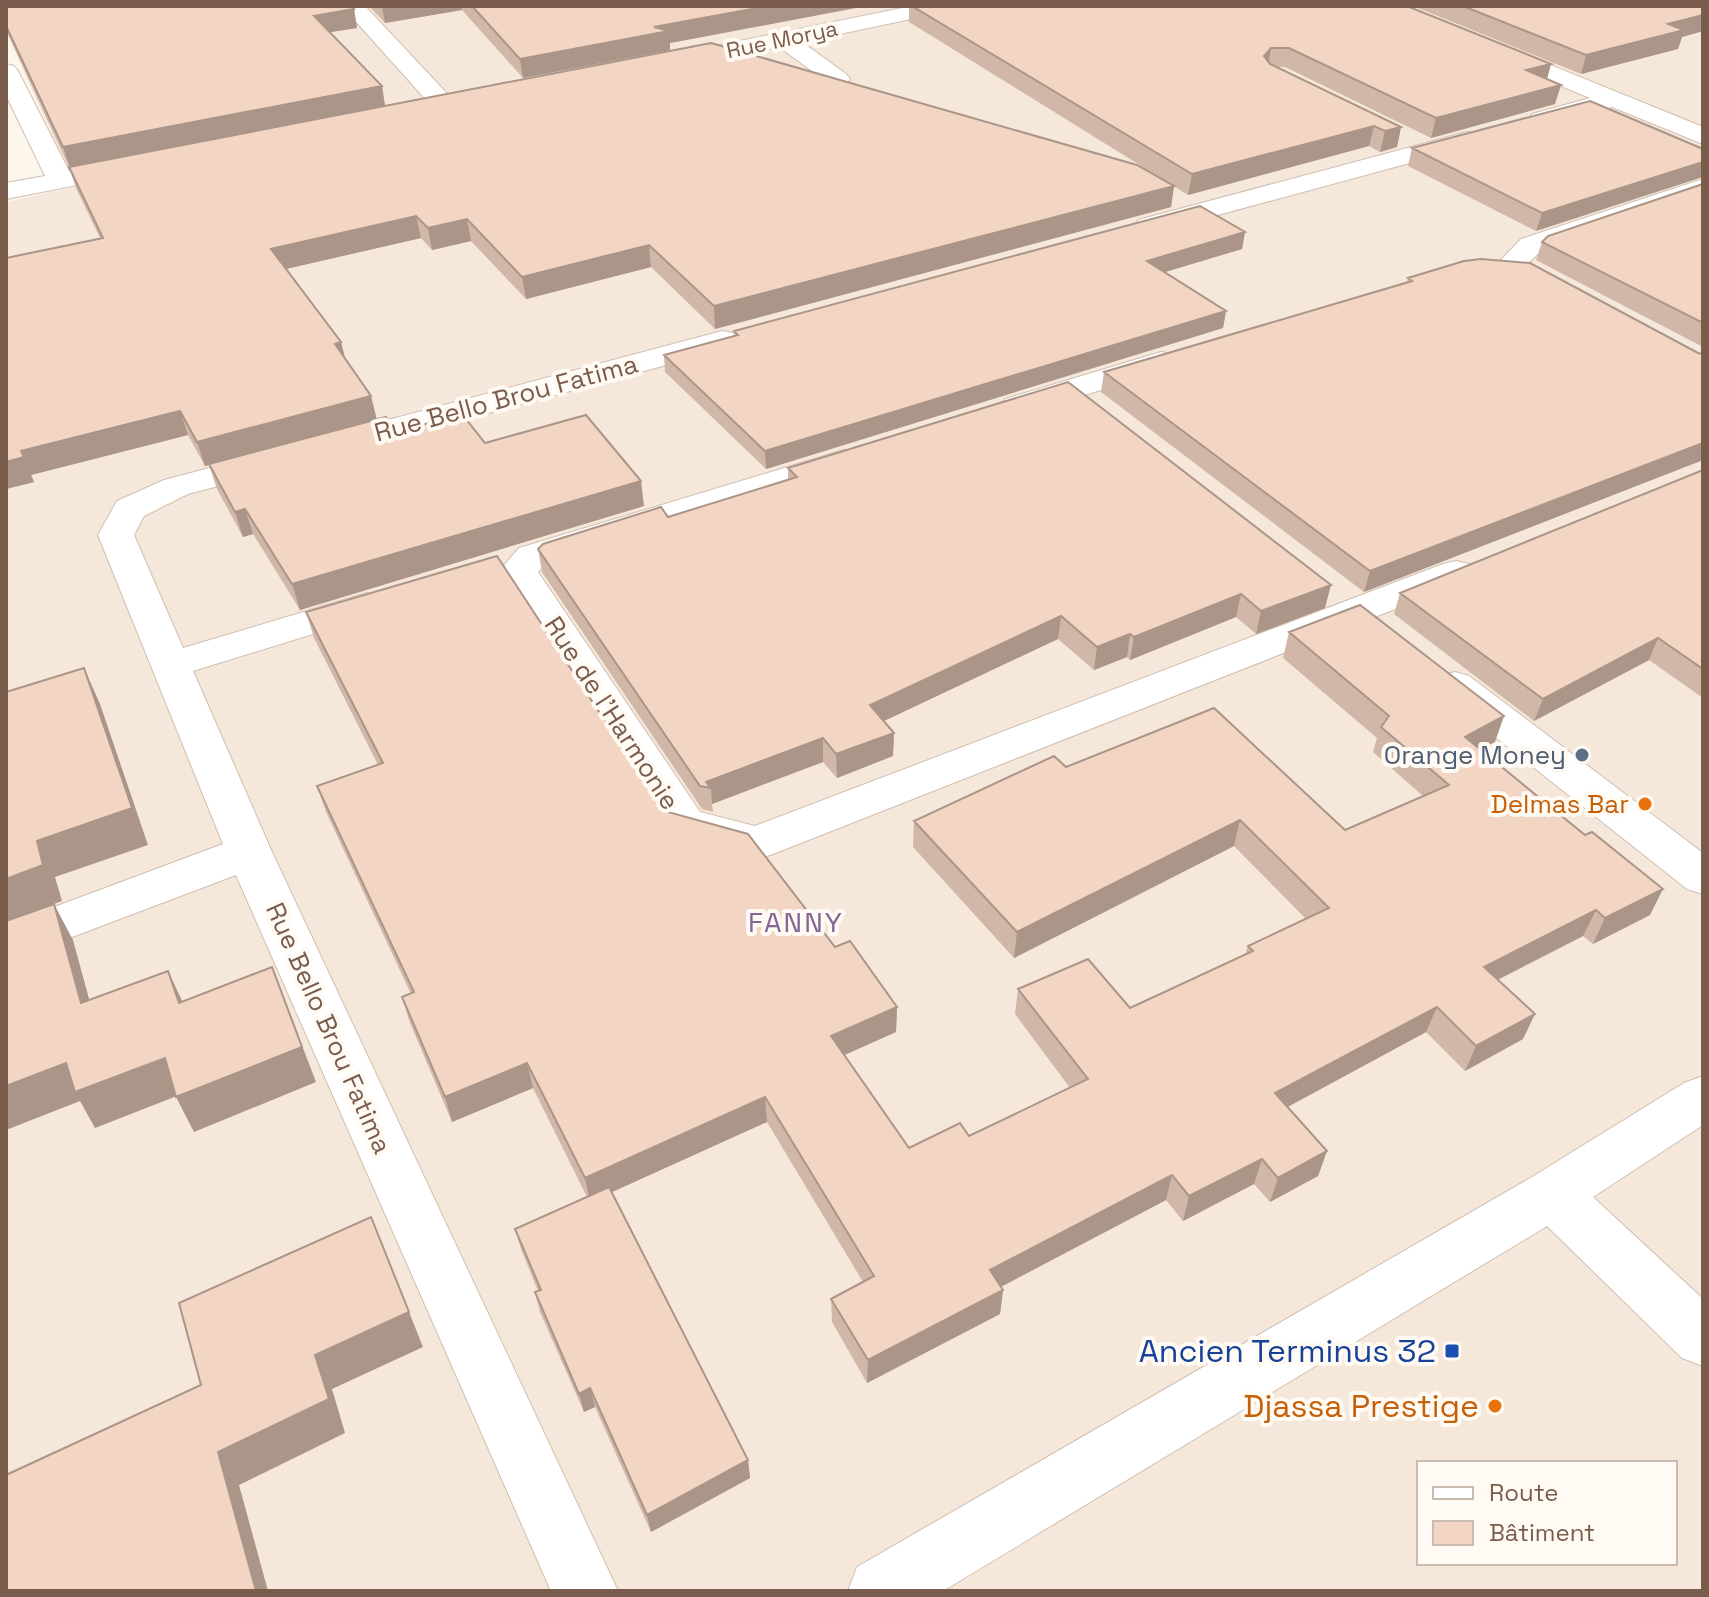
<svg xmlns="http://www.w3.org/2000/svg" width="1709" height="1597" font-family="'Space Grotesk',sans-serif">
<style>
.residential{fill:#f5e8da;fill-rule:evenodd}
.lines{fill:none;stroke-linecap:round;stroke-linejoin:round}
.minor-casing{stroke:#d1beb0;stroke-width:2}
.minor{fill:#fff;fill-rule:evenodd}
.wall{fill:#d1b7a8}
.shaded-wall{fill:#aa9588}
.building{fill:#f3d5c3;stroke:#aa9588;stroke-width:2}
.service-dot{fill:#5c6f8a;stroke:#fffaf3;stroke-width:3}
.food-dot{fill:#e8710a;stroke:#fffaf3;stroke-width:3}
.transit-dot{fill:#1a4fb4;stroke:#fffaf3;stroke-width:3}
.labels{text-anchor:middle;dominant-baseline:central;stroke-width:8;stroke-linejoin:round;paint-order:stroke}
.far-street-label{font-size:22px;fill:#7a5c4d;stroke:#fffaf3}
.street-label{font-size:26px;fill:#7a5c4d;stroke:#fffaf3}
.service-label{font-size:26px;fill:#4e5e75;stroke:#fffaf3;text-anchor:end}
.food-label{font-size:26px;fill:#c56008;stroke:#fffaf3;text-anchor:end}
.neighbourhood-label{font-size:28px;letter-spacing:2px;fill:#846695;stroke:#fffaf3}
.near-transit-label{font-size:32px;fill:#164399;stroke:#fffaf3;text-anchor:end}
.near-food-label{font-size:32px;fill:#c56008;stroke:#fffaf3;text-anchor:end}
</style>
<rect width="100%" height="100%" fill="#fdf6ec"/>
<path class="residential" d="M6,6H1703V1591H6V202L75,187L6,31ZM1419,1463H1675V1563H1419Z"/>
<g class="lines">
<defs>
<path id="minor" d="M342,6H365L454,101L457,106L454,111H436Z
M912,6H955L944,12L802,42L846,74L850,79L846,84H830L779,47L676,68L668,66L665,61L668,56L676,54Z
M1375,6H1405L1703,127V144L1612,107L1541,126L1532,124L1529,119L1532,114L1590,98L1378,11Z
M6,64L14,66L18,71L69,171L130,159L139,161L143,167L139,173L6,199V183L45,176L6,95Z
M1467,132L1476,135L1480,140L1476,145L1148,234L1138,232L1134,226L1138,220Z
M1703,179V196L1541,251L1518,273L1508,276L1498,273L1494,267L1521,239Z
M722,331L733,333L737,340L733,347L336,454L324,451L319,444L324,437Z
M1161,352L1172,354L1177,361L1172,368L1017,416L1005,413L1001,406L1005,399Z
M844,450L856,453L861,460L856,467L545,564L538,572L700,812L755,826L1443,564L1456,561L1469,564L1475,572L1469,580L773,854L757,859L669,835L499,571L519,548Z
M270,452L282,455L287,462L282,469L188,494L144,516L134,535L183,648L367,593L381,597L386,605L381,613L193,671L272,852L618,1591H551L236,875L6,962V925L223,844L98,535L117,501L164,480Z
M1455,672L1469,676L1703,853V894L1687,889L1441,694L1435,685L1441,676Z
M1703,1076V1125L1593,1197L1703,1299V1366L1682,1358L1547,1226L943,1591H848L857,1567L1532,1177L1684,1083Z"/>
</defs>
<use href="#minor" class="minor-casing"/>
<use href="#minor" class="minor"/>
</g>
<path class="wall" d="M6,6L354,9L357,28L330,32L382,86L385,106L1174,186L1171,207L715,329L651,267L526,299L471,241L432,250L421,238L286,269L341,342L345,358L376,420L396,432L485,443L644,506L300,610L253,534L243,537L217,489L209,465L205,466L188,435L31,475L34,482L6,489V258L100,238L76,188L69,167L6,30Z
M369,6H866L670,43V50L523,78L462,10L385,23Z
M909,6H1406L1551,64L1547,79L1555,104L1431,138L1285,67H1278L1401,127L1397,147L1380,152L1369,146L1188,195L909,22Z
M1413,6H1703V31L1682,37L1678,49L1581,74Z
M1590,101L1536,231L1408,166L1412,148Z
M1703,184V347L1536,260L1542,242Z
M1245,232L1242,249L1165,272L1226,311L1223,328L766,469L665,372L664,355L735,336L734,331Z
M1408,278L1703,354V460L1364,592L1101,392L1104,372L1407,282Z
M788,468L1325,608L1256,634L1236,617L1130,660L1127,657L1094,670L1058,639L884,721L894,733L893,756L837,778L823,762L712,804L713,812L702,809L542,572L538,549L668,517L788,480Z
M1703,470V698L1649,660L1534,721L1394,614L1400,593Z
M306,612L664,811L835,947L897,1007L896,1032L844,1055L909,1148L969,1136L1070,1088L1015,1014L1018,989L1130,1008L1245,954L1248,946L1306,919L1234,846L1014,958L913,847L914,821L1066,767L1345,830L1423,796L1373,752L1377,738L1283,658L1289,632L1495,742L1480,749L1650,915L1593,944L1583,936L1498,980L1523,1039L1465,1071L1426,1032L1287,1107L1327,1151L1318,1176L1270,1202L1254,1184L1183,1221L1166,1200L1001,1287L1003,1290L1000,1314L867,1383L832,1322L831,1299L863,1282L767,1122L612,1192L748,1460L750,1478L651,1532L595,1407L584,1412L540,1312L535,1292L538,1291L521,1249L515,1229L587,1197L533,1088L452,1122L410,1023L402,997L411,994L326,812L317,786L378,765L314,638Z"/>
<path class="shaded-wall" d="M382,6H461L462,10L385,23Z
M768,6H866L670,43V50L523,78L520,59L654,27Z
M354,9L357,28L318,34L314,16Z
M1703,15V31L1682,37L1678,49L1581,74L1586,55L1668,24Z
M1271,48L1268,67L1264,56Z
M1551,64L1546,83L1526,70Z
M1561,85L1555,104L1431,138L1436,118Z
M382,86L385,106L70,168L63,147Z
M1374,126L1369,146L1188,195L1192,174Z
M1401,127L1397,147L1380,152L1385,131Z
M1703,162V177L1536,231L1542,213Z
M1174,186L1171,207L715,329L714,306Z
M416,216L421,238L277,271L271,249Z
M467,219L471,241L432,250L428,228Z
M1245,232L1242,249L1145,278L1147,261Z
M649,245L651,267L526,299L522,277Z
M1226,311L1223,328L766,469L765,451Z
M341,342L347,366L335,344Z
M371,396L377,420L205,466L197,442Z
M180,411L188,435L31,475L34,482L6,489V462L21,451Z
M1703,443V460L1364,592L1370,571Z
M641,481L644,506L300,610L292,584Z
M245,509L253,534L243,537L235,512Z
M1331,585L1325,608L1256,634L1261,611Z
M1241,594L1236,617L1130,660L1134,637Z
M1061,616L1058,639L869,728L870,705Z
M1130,634L1127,657L1094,670L1097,647Z
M1658,638L1649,660L1534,721L1543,699Z
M84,668L100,704L148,845L55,877L62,901L54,904L73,940L100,1039L6,922V879L37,841Z
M1504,716L1495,742L1455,762L1465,737Z
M894,733L893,756L837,778L836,754Z
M823,738V762L712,804L711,788L706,782Z
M1240,820L1234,846L1014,958L1017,932Z
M1663,889L1650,915L1593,944L1605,918Z
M1596,910L1583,936L1473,992L1484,967Z
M272,967L316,1082L194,1132L176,1097Z
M168,971L185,1007L179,1003Z
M897,1007L896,1032L831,1061V1036Z
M1437,1007L1426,1032L1267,1118L1275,1093Z
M1535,1014L1523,1039L1465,1071L1476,1046Z
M165,1058L182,1094L95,1128L80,1101L6,1130V1086L66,1063Z
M527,1063L533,1088L452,1122L445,1097Z
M765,1097L767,1122L590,1202L585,1178Z
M1327,1151L1318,1176L1270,1202L1278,1178Z
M1262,1159L1254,1184L1183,1221L1189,1196Z
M1172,1175L1166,1200L987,1294L990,1270Z
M1003,1290L1000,1314L867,1383L868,1360Z
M409,1312L423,1347L332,1389L345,1433L239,1485L268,1591H256L218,1452L315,1355Z
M590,1388L595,1407L584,1412L579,1394Z
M748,1460L750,1478L651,1532L647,1515Z"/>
<path class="building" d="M6,6H351L354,9L314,16L382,86L63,147L6,26Z
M472,6H768L654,27L669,31L520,59Z
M912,6H1407L1551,64L1526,70L1561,85L1436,118L1289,48H1271L1264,56L1270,64L1401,127L1385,131L1374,126L1192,174Z
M1463,6H1703V15L1668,24L1684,30L1586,55Z
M711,43L1137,165L1174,186L714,306L649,245L522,277L467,219L428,228L416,216L271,249L341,342L335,344L371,396L197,442L180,411L21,451L24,457L6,462V258L103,238L69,167Z
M1590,101L1703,149V162L1542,213L1412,148Z
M1703,184V323L1542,242L1548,236Z
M1200,206L1245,232L1147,261L1226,311L765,451L664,355L738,335L734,331Z
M1481,259L1530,263L1698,353L1703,354V443L1370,571L1104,372L1412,281L1408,278L1464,261Z
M1068,382L1331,585L1261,611L1241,594L1134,637L1130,634L1097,647L1061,616L870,705L894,733L836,754L823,738L706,782L711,788L700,786L538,549L543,544L661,507L668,517L797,477L788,468Z
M462,414L485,443L586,415L641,481L292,584L245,509L235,512L209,464L386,417L396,432Z
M1703,470V669L1658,638L1543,699L1400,593Z
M497,556L664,811L748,834L835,947L850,941L897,1007L831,1036L909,1148L960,1123L969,1136L1088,1079L1018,989L1088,959L1130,1008L1253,951L1248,946L1329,908L1240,820L1017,932L914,821L1054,756L1066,767L1214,708L1345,830L1449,785L1381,727L1389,716L1289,632L1360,605L1504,716L1465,737L1585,835L1592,832L1663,889L1605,918L1596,910L1484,967L1535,1014L1476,1046L1437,1007L1275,1093L1327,1151L1278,1178L1262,1159L1189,1196L1172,1175L990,1270L1003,1290L868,1360L831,1299L874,1276L765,1097L585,1178L527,1063L445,1097L402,997L414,992L317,786L383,763L306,612Z
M84,668L132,808L37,841L43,865L6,879V692Z
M54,904L81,1003L168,971L179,1003L272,967L302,1047L176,1097L165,1058L75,1092L66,1063L6,1086V921Z
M609,1187L748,1460L647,1515L590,1388L579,1394L535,1292L541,1290L515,1229Z
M371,1217L409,1312L315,1355L329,1399L218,1452L256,1591H6V1475L201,1385L179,1303Z"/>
<circle class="service-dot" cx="1582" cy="755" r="8"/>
<g class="food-dot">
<circle cx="1645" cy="804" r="8"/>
<circle cx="1495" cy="1406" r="8"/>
</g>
<rect class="transit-dot" x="1444" y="1343" width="16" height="16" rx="4"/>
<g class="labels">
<g class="far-street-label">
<text transform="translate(782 39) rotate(-12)">Rue Morya</text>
</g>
<g class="street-label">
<text transform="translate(506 398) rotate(-15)">Rue Bello Brou Fatima</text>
<text transform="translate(612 713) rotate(57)">Rue de l'Harmonie</text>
<text transform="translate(329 1028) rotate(66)">Rue Bello Brou Fatima</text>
</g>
<g class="service-label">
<text x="1566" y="755">Orange Money</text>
</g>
<g class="food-label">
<text x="1629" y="804">Delmas Bar</text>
</g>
<g class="neighbourhood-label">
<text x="796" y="922">FANNY</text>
</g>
<g class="near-transit-label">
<text x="1436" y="1351">Ancien Terminus 32</text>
</g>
<g class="near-food-label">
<text x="1479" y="1406">Djassa Prestige</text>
</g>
</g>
<rect width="1709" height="1597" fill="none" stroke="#7a5c4d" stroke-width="16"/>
<rect x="1417" y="1461" width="260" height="104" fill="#fffaf3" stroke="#cabbb1" stroke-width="2"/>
<rect x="1433" y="1487" width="40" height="12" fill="#ffffff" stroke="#cabbb1" stroke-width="2"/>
<text x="1489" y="1501" font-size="24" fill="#7a5c4d">Route</text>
<rect x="1433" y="1521" width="40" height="24" fill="#f3d5c3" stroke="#cabbb1" stroke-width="2"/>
<text x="1489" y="1541" font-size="24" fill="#7a5c4d">Bâtiment</text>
</svg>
